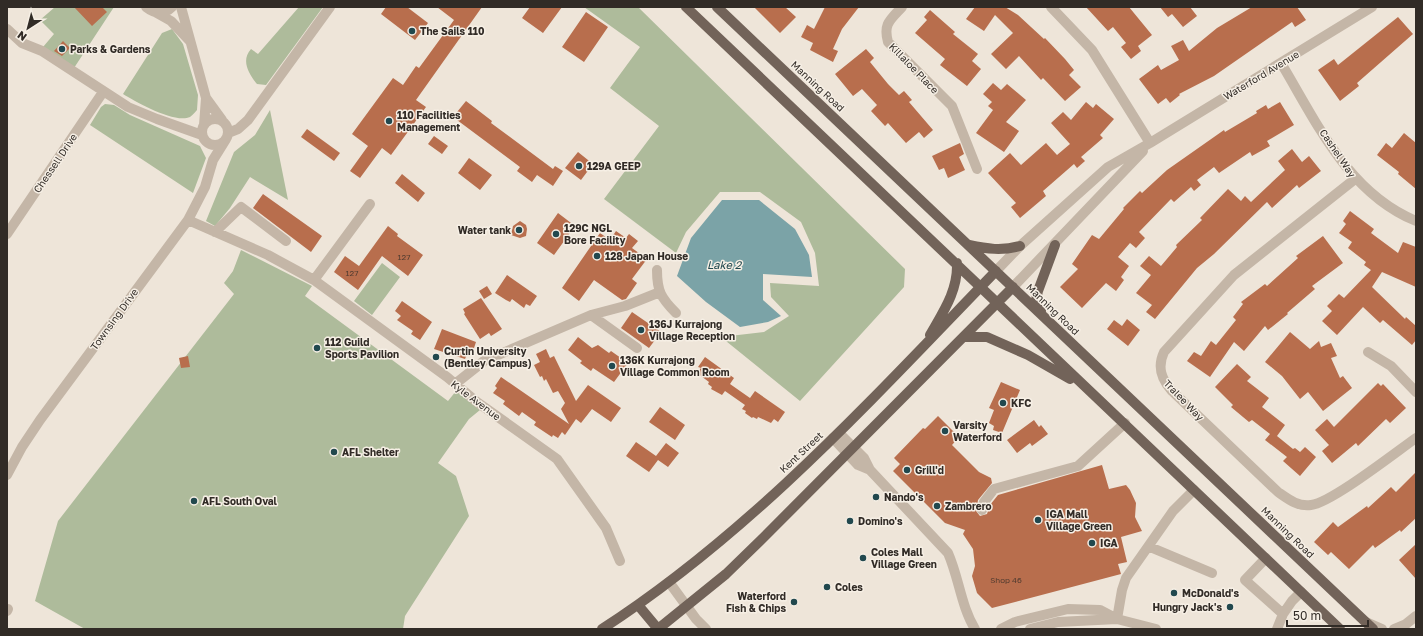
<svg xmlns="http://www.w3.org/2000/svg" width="1423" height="636" font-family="'Golos Text',sans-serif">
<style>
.green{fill:#aebb9b}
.water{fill:#7ba3a7}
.building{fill:#b86e4d}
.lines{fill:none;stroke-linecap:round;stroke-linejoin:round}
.minor{stroke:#c4b6a7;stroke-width:10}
.major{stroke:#726359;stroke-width:10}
.poi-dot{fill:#21484e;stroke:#f6efe5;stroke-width:1.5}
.labels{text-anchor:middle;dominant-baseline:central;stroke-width:3;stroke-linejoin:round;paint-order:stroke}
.number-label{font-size:8px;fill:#533c30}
.poi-label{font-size:10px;font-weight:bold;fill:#312b26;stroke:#f6efe5;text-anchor:start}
.street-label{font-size:10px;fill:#312b26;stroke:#f6efe5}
.water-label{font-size:11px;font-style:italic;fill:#21484e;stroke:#f6efe5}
</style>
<rect width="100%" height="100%" fill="#eee5d9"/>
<path class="green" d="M55,7H114L74,68L43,47L54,34L40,20Z
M299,7H323L266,85L257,84C248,73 241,60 251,49L258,54Z
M584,7H638L905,269L904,287L800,401L721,337L764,332L789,316L771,297L770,283L819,286L815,253L801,222L760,192H720L686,232L676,253L604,199L659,126L610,88L640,47Z
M172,29L183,44L198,95L197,110C195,112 193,115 190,117C175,124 136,102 123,94L162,33Z
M105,104L114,105L130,115L200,146L206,158L193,193L90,125L101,107Z
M270,110L288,200L250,177L230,208L215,226L206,221L234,152L255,135Z
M241,250L312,286L305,296L448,401L456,391L480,410L469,419L438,463L456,476L469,516L405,616L403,629H85L35,601L58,521L234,294L224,283L233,271Z
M382,263L400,277L372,315L354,301Z"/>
<path class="water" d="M722,200H759L795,229L809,255L812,277L763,274V300L781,316L768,322L740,327L706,302L677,276L691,238Z"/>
<path class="building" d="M74,7H102L107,12L92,26Z
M386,7H407L428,23L415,40L381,14Z
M437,7H482L416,100L426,107L391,155L382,148L360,178L350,171L368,146L352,134L393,78L403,85L416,66L419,68L454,20Z
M530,7H562L543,33L522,18Z
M754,7H785L796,17L780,33Z
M825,7H859L842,29L833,49L838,51L833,62L810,50L813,43L801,37L807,25L814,29Z
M975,7H1005L1018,15L1044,39L1045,38L1065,59L1074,70L1069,75L1081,87L1065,101L1043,78L1041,80L1019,56L1006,69L991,54L1013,33L995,15L984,31L966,19Z
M1086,7H1129L1152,35L1138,46L1141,51L1131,59L1121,47L1126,43L1113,27L1108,31Z
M1160,7H1190L1197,16L1183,27L1172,14L1168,17Z
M1252,7H1297L1306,20L1295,27L1292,22L1214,76L1179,94L1180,95L1170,103L1166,98L1158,104L1139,79L1158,65L1161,70L1179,60L1171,46L1183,40L1189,51L1217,28Z
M930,10L955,32L953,34L978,54L972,61L981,69L967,86L940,65L945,59L915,33L927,20L924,17Z
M586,12L608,27L584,62L562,47Z
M1398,17L1413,34L1357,83L1359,86L1340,101L1318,70L1334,59L1338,65Z
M63,41L70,48L62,56L54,51Z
M866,49L874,58L870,62L888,84L899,95L904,91L912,100L909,102L933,130L924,138L919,132L906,143L888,123L885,126L871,111L877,105L862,89L853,96L835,74Z
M993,83L1001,90L1007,84L1026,100L1006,122L1019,131L1004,152L976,133L993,110L988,106L992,102L983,94Z
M466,101L492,121L491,123L553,169L555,166L563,171L553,186L537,175L532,182L517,171L520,167L453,117Z
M1086,102L1093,108L1096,104L1114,119L1100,135L1103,138L1081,157L1085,161L1077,168L1074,164L1043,191L1046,196L1020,218L1011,207L1016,203L988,173L1010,153L1021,165L1046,143L1057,155L1070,144L1051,123L1063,112L1071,120Z
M1280,102L1294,125L1267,141L1270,146L1252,156L1250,152L1219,173L1214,167L1197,180L1201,185L1194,191L1191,187L1174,202L1171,199L1139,232L1145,238L1136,248L1130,243L1118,257L1129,266L1121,277L1124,280L1116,291L1106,283L1082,308L1060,287L1078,269L1072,264L1092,235L1099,239L1124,209L1123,208L1140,191L1142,193L1167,170L1224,130L1225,132L1257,113L1256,111L1266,105L1268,109Z
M307,129L340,153L334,161L301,137Z
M1404,133L1416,143V189L1398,174L1399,172L1377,155L1386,143L1392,148Z
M434,136L448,146L442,154L428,144Z
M960,143L964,154L959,157L965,170L948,178L944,168L939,170L932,156Z
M1292,149L1302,162L1309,156L1321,171L1299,188L1297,185L1272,208L1267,202L1214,254L1197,268L1155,319L1146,312L1152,305L1136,293L1151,275L1140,266L1149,256L1161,266L1177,247L1176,245L1202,220L1200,218L1228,189L1241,201L1245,196L1251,202L1285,170L1278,161Z
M578,152L593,164L581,180L565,168Z
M469,158L492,175L480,190L458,173Z
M402,174L425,193L418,202L395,183Z
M263,194L322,236L311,252L253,208Z
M1350,211L1374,229L1371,233L1398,253L1403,242L1416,247V287L1382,272L1372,287L1405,319L1406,317L1416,326V340L1412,345L1383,320L1380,323L1363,307L1337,335L1322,321L1332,311L1327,306L1339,294L1344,298L1371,270L1364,265L1366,262L1348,248L1352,242L1339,233L1346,224L1343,221Z
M558,213L575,226L554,255L537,243Z
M520,221L526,225L527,229L526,236L520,238L511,235L513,226Z
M388,226L398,234L397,236L423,255L408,276L382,256L358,290L334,272L345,256L359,266Z
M616,231L626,238L629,234L638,241L632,248L647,259L632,279L637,283L626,299L622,300L594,280L579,301L562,288L600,233L610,240Z
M1323,236L1343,263L1312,286L1315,289L1287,313L1288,314L1268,330L1265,326L1244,351L1234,342L1210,377L1187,361L1194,352L1201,356L1211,341L1216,345L1236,320L1233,317L1243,304L1241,302L1265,284L1267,286L1298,258L1296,256Z
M507,275L537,296L530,306L526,304L524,308L512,299L510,302L506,300L495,293Z
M487,286L492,294L484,299L479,291Z
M481,298L502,329L491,336L489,333L480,339L464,314L465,313L463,309Z
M402,301L432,322L420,340L411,334L413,331L397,320L401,316L395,311Z
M632,312L661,332L649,348L621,328Z
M1127,319L1140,330L1128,346L1107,329L1114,320L1122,326Z
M442,329L476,342L472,354L468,352L465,359L434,349Z
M1290,332L1310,349L1319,341L1321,347L1331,343L1337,356L1331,358L1340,378L1343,376L1352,388L1323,411L1308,392L1300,399L1282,376L1265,362Z
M578,337L592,348L598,345L609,353L611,351L628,363L614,382L593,368L591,371L580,363L582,361L568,350Z
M546,349L550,358L554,356L576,401L588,385L621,408L611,422L592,409L581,423L576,419L565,435L562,432L558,438L553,435L552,437L534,425L536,422L522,412L519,416L503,404L505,401L493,393L497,388L495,386L501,377L569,424L561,409L565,403L558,391L553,393L546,379L544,381L542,376L540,377L534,365L540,362L536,354Z
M188,356L190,367L181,368L179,358Z
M705,357L734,378L730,384L750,398L755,391L785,412L778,422L774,419L771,423L758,417L757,419L753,417L752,418L745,413L746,411L742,409L745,405L725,391L722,395L711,389L712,387L708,384L709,382L697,373L701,368L698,367Z
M1237,364L1251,377L1247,381L1269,398L1262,407L1285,425L1277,436L1293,449L1295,448L1300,452L1305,447L1316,457L1300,476L1283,461L1287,457L1265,440L1270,434L1252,420L1249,422L1231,407L1233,405L1215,387Z
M1001,382L1020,390L1002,433L993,430L994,426L989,423L994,410L989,408Z
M1378,383L1381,386L1383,384L1406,408L1390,423L1386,419L1358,446L1356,443L1332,463L1322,451L1329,445L1315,430L1327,419L1334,427Z
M660,407L685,425L675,440L649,422Z
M938,416L959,437L952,445L979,472L991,478L992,483L978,500L976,511L980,516L987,514L990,505L998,495L1102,465L1109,489L1126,485L1130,490L1136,503L1135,517L1142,531L1121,537L1127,562L1118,564L1121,574L992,608L977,593L972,576L975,566L973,549L963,534L965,530L945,523L893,471L900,464L894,458L923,428L925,429Z
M1034,420L1039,427L1041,425L1048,434L1032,446L1030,443L1017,453L1007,440Z
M636,442L656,456L666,443L679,453L668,467L658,460L649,472L626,456Z
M1416,472V518L1401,532L1400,530L1375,548L1373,545L1349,569L1331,552L1328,555L1314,542L1333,522L1338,527L1367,506L1368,508L1391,487L1396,492Z
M1416,544V579L1399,560Z"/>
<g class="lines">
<path class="minor" d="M146,7C155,14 164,15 172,7
M181,7L206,98L222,120
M902,7C890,20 883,24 888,42L952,106L977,169
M1051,7L1092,50L1150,143
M155,12L171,21L189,40
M7,29L22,43L42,51L128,107L157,119L202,135
M1281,63C1317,123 1348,193 1416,221
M202 132a13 13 0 1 1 26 0a13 13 0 1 1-26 0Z
M204,125L206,98
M228,133L238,129L248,120L330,7
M1355,179L1234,275L1164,352C1157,367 1161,379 1172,391L1278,492C1288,499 1298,507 1311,505C1331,503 1396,452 1416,438
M188,220L268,255L314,280L447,377L477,402L557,459L606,528L620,561
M215,232L241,207L286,241
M7,234L103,92
M657,270C657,291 661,298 676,313
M996,271L1020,246L1108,167L1150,143L1372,7
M314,280L370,204
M1013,287L1143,151
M591,315L637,348
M1368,352L1391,366L1416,392
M455,384L484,361L591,315L625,306L660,292
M839,433L864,458L870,470L948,553C959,578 961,606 975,629
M833,438L858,465L870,470
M7,475L22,447L40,420L188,220L205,187L213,160L226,139
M982,510L984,502L994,489L1078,466L1125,423
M1150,547L1212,573
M1266,558L1245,580L1283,614L1292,601L1301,592
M669,582L696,619L706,629
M7,611L8,609
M1117,619L1122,590L1126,578L1173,511L1194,490
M1366,622L1382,629
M1001,629L1015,622L1068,609L1100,610L1117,619L1156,629
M1030,629L1058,622L1117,619
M1277,629L1283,614
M1394,629L1406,624L1416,616"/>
<path class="major" d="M686,7L1340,629
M717,7L1373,629
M969,245C987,249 1002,251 1020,246
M1041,311L1036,300L1038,291L1055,245
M930,335C943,312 958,291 957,263
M965,337H987L1028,355L1070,379
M638,605L658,629
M602,629C752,532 873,398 996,271
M658,629L726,574L763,538L1013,287"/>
</g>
<g class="poi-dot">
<circle cx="412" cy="31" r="4"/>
<circle cx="62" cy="49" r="4"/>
<circle cx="389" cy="121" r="4"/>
<circle cx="579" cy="166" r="4"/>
<circle cx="519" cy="230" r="4"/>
<circle cx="556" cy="234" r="4"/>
<circle cx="597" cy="256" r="4"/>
<circle cx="641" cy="330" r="4"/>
<circle cx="317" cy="348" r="4"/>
<circle cx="436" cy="357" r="4"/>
<circle cx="612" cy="366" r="4"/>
<circle cx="1003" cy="403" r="4"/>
<circle cx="945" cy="431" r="4"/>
<circle cx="334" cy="452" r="4"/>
<circle cx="907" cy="470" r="4"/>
<circle cx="876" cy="497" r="4"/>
<circle cx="194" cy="501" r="4"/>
<circle cx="937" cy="506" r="4"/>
<circle cx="1038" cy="520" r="4"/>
<circle cx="850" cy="521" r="4"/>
<circle cx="1092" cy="543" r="4"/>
<circle cx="863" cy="558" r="4"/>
<circle cx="827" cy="587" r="4"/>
<circle cx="1174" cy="593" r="4"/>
<circle cx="794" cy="602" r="4"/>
<circle cx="1230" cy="607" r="4"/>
</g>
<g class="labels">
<g class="number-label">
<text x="404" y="257">127</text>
<text x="352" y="273">127</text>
<text x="1006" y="580">Shop 46</text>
</g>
<g class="poi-label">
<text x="420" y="31">The Sails 110</text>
<text x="70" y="49">Parks &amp; Gardens</text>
<text x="397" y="115">110 Facilities<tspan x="397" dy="12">Management</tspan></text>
<text x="587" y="166">129A GEEP</text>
<text x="564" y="228">129C NGL<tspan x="564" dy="12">Bore Facility</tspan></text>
<text x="511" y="230" text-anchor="end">Water tank</text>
<text x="605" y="256">128 Japan House</text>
<text x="649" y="324">136J Kurrajong<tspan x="649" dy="12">Village Reception</tspan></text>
<text x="325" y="342">112 Guild<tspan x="325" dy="12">Sports Pavilion</tspan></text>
<text x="444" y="351">Curtin University<tspan x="444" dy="12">(Bentley Campus)</tspan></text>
<text x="620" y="360">136K Kurrajong<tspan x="620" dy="12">Village Common Room</tspan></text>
<text x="1011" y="403">KFC</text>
<text x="953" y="425">Varsity<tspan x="953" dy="12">Waterford</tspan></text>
<text x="342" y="452">AFL Shelter</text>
<text x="915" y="470">Grill'd</text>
<text x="884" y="497">Nando's</text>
<text x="202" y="501">AFL South Oval</text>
<text x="945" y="506">Zambrero</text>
<text x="1046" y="514">IGA Mall<tspan x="1046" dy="12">Village Green</tspan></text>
<text x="858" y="521">Domino's</text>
<text x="1100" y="543">IGA</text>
<text x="871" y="552">Coles Mall<tspan x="871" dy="12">Village Green</tspan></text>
<text x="835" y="587">Coles</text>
<text x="1182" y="593">McDonald's</text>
<text x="786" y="596" text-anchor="end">Waterford<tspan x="786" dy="12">Fish &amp; Chips</tspan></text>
<text x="1222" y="607" text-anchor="end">Hungry Jack's</text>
</g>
<g class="street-label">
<text transform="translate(914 68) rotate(46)">Killaloe Place</text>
<text transform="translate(1261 75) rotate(-31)">Waterford Avenue</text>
<text transform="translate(818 86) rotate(43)">Manning Road</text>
<text transform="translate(1338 153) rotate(56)">Cashel Way</text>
<text transform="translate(55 163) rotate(-56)">Chessell Drive</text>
<text transform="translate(1053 309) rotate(44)">Manning Road</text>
<text transform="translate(114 319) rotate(-54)">Townsing Drive</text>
<text transform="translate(476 400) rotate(37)">Kyle Avenue</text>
<text transform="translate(1184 400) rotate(46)">Tralee Way</text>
<text transform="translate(801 452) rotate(-43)">Kent Street</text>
<text transform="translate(1288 532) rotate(44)">Manning Road</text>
</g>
<g class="water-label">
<text x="724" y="264">Lake 2</text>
</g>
</g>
<rect width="1423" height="636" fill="none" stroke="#312b26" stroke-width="16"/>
<g transform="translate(28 28) rotate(216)" stroke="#f6efe5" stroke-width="3" paint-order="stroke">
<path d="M0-3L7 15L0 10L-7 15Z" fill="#312b26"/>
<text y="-6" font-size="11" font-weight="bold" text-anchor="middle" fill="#312b26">N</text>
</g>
<path d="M1287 620v6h81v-6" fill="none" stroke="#312b26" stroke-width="2"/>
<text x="1293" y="620" font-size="12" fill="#312b26" stroke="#f6efe5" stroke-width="3" paint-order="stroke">50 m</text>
</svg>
